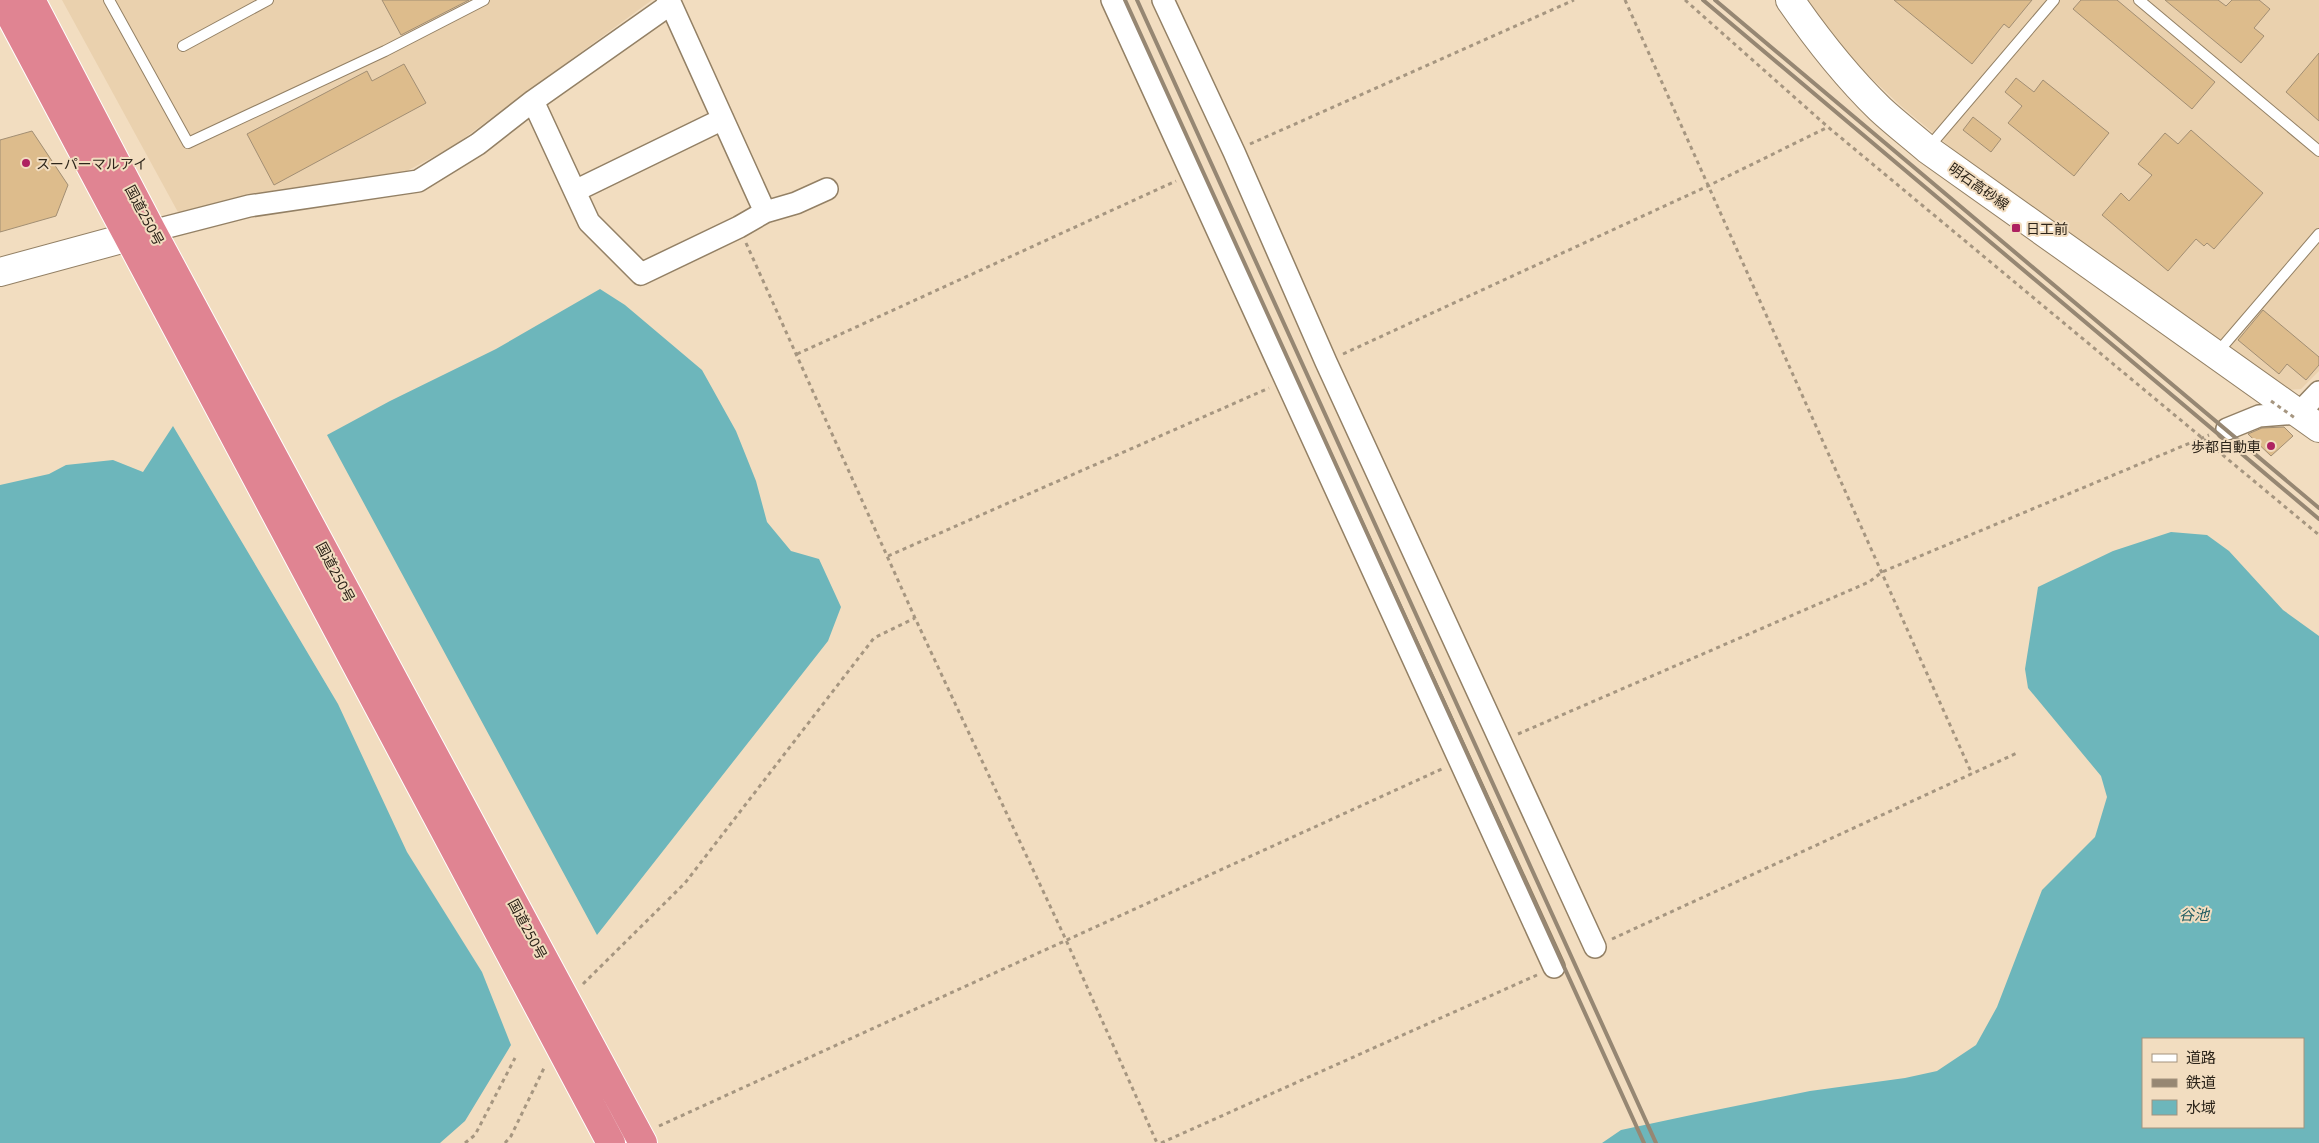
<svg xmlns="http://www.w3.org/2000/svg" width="2319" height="1143" font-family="'Noto Sans','Noto Sans JP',sans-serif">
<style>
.built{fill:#ead1ae}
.water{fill:#6db6bb;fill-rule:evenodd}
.building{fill:#ddbc8c;stroke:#a28e73}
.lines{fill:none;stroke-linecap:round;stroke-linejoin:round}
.service-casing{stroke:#938065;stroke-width:12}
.minor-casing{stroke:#938065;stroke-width:24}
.secondary-casing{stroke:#938065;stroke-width:30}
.trunk-casing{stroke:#fff;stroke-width:30}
.path{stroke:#a69680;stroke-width:3;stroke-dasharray:4 4;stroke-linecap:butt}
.service{stroke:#fff;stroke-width:10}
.minor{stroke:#fff;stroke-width:21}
.secondary{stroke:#fff;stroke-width:28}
.trunk{stroke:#e08492;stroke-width:28}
.rail{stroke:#968773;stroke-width:4}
.path-bridge{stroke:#a69680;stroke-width:3;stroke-dasharray:4 4;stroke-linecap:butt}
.poi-dot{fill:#ae2261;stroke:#f2ddc0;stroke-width:2}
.labels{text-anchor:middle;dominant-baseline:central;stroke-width:4;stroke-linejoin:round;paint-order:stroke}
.poi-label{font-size:14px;fill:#2d251a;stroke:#f2ddc0;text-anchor:start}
.street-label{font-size:14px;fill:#2d251a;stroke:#f2ddc0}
.water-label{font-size:15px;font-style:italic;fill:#1f5c61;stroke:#f2ddc0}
</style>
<rect width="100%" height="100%" fill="#f2ddc0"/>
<path class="built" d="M62,0H652L452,147L403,173L277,191L179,214Z
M1807,0H2319V371L2301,389L2287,390L1968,162L1901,106L1849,57Z"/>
<path class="water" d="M600,289L625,305L702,370L736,431L756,481L767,522L791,551L819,559L841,607L828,641L597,935L327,435L390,401L496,349Z
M173,426L338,704L407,852L482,972L511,1045L465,1121L440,1143H0V485L49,474L66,465L113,460L143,472Z
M2171,532L2207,535L2229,551L2283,610L2319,636V1143H1602L1621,1130L1696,1114L1810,1091L1905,1078L1937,1071L1976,1045L1997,1007L2042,890L2095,837L2107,797L2101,776L2028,688L2025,669L2038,587L2113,551ZM2143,1039H2303V1127H2143Z"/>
<path class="building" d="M382,0H469L401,35Z
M1894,0H2032L2009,28L2004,24L1972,64Z
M2081,0H2117L2215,82L2192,109L2073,9Z
M2165,0H2218L2226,6L2232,0H2259L2270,9L2254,28L2264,36L2241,63Z
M2319,53V121L2286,92Z
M404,64L426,103L274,185L247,134L367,71L372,81Z
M2016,78L2034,92L2043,80L2109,133L2074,176L2008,123L2022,106L2005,92Z
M1973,117L2001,139L1991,152L1963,130Z
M2191,130L2263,193L2214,249L2207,243L2204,246L2196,239L2168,271L2102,215L2121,193L2129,201L2152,175L2138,164L2165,133L2178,144Z
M32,131L68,185L56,216L0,232V140Z
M2263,310L2319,357V365L2306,380L2287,364L2279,374L2238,340Z
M2284,427L2293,436L2271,456L2248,434L2262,428Z"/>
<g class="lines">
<defs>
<path id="service" d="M109,0L188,143L385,51L484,0
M2139,0L2319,151
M183,46L268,0
M1928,148L2054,0
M2217,353L2319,234"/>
<path id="minor" d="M1112,0L1554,967
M1163,0L1234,152L1326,362L1595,947
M533,101L589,222L641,274L739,227L765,212L669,0
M575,191L723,119
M765,212L796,203L827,189
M152,231L249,206L418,181L478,144L533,101L665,8L669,0
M2227,429L2259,416L2299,413L2319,392"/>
<path id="secondary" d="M1790,0C1817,39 1846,76 1880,109C1895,123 1912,136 1927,149L2319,428
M0,272L151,231"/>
<path id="trunk" d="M2,0L611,1143
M31,0L152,231L643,1143"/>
</defs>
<use href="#service" class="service-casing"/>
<use href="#minor" class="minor-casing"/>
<use href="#secondary" class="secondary-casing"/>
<use href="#trunk" class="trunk-casing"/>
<path class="path" d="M1625,0L1972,774
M1685,0L1828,127L2319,535
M1250,144L1574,0
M746,243L915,618L1066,940L1157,1143
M797,354L1176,181
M1343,354L1708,186L1828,127
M888,556L1269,388
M1518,734L1869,582L1882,572L2209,435
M1612,939L2017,753
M583,984L685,883L874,638L915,618
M659,1126L1444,768
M465,1143L475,1135L515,1058
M505,1143L511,1136L545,1066
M1161,1143L1537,975"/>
<use href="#service" class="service"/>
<use href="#minor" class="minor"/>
<use href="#secondary" class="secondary"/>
<use href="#trunk" class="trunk"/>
<path class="rail" d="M1125,0L1644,1143
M1137,0L1656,1143
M1703,0L2319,519
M1715,0L2319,508"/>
<path class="path-bridge" d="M2271,401L2295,418"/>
</g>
<g class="poi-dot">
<circle cx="26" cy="163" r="5"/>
<rect x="2011" y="223" width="10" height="10" rx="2.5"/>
<circle cx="2271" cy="446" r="5"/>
</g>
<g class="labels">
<g class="poi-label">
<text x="36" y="163">スーパーマルアイ</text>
<text x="2026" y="228">日工前</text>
<text x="2261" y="446" text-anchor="end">歩都自動車</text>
</g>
<g class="street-label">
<text transform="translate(1979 186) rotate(35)">明石高砂線</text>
<text transform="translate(145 215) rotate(62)">国道250号</text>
<text transform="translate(336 572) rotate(62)">国道250号</text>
<text transform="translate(528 929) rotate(62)">国道250号</text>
</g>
<g class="water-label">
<text x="2194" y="914">谷池</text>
</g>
</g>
<rect x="2142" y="1038" width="162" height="90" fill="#f2ddc0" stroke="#a3937e"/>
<rect x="2152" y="1054" width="25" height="8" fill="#ffffff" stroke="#a3937e"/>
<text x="2186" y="1063" font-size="15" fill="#2d251a">道路</text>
<rect x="2152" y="1079" width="25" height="8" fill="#968773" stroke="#a3937e"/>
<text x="2186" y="1088" font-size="15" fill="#2d251a">鉄道</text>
<rect x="2152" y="1100" width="25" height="15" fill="#6db6bb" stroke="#a3937e"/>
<text x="2186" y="1113" font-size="15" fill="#2d251a">水域</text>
</svg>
